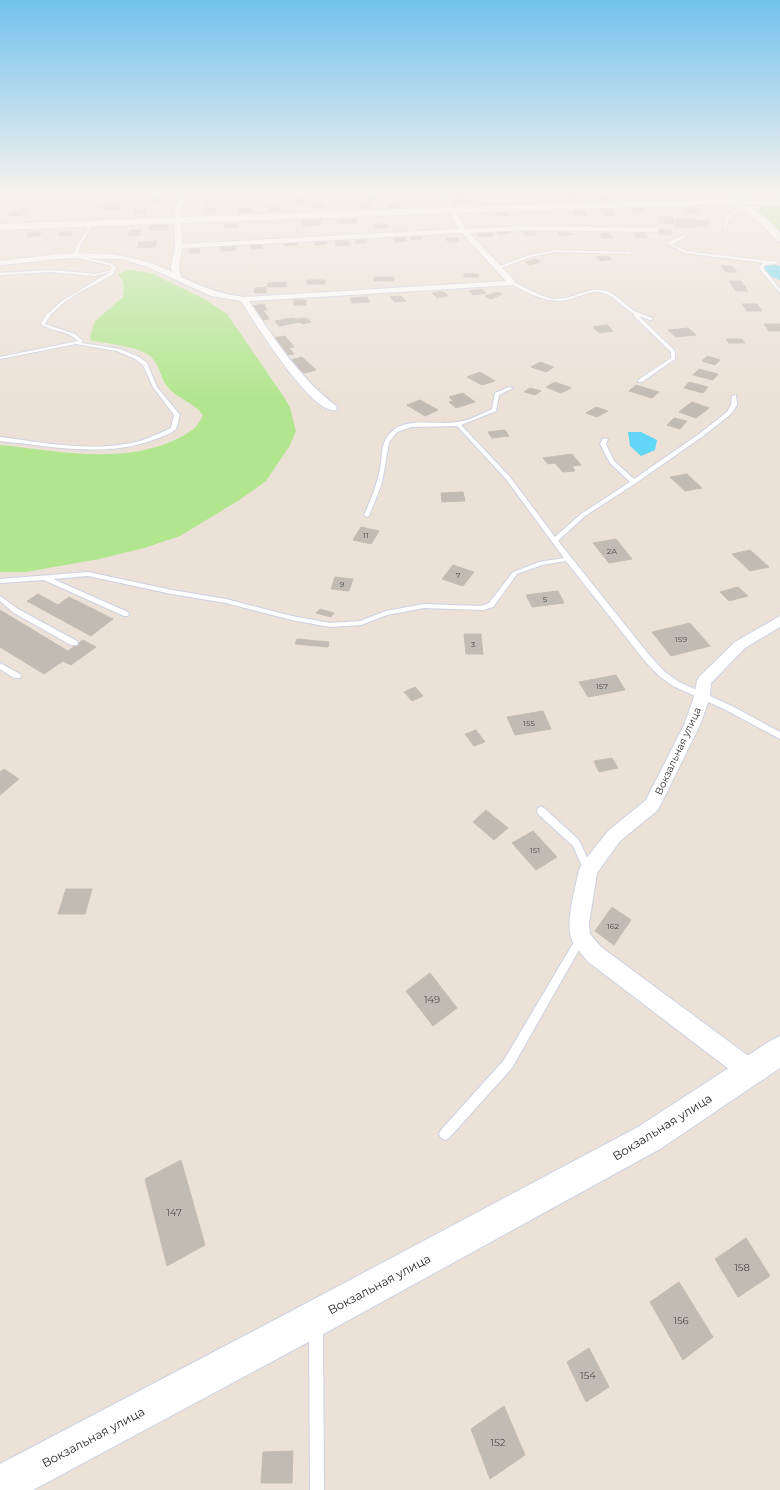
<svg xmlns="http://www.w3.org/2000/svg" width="780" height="1490" font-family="Montserrat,sans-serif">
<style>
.green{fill:#b1e68e}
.water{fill:#61d6f6}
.building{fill:#c2bbb4;stroke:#c6bdb1}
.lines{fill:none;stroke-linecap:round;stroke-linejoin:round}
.lane-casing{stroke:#ccd1e2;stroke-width:2}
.street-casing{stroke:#ccd1e2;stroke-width:2}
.secondary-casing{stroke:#ccd1e2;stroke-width:2}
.lane{fill:#fff;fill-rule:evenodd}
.street{fill:#fff;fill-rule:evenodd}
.secondary{fill:#fff;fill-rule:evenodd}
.labels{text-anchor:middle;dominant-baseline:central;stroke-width:3;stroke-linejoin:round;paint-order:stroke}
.number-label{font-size:8px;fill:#4e4c4a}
.street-label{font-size:10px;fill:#272727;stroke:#fff}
.near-number-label{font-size:10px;fill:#4e4c4a}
.near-street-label{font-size:12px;fill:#272727;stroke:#fff}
</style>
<rect width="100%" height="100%" fill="#ebe1d7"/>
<path class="green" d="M767,206H780V231L760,214L759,209L761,207Z
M129,270L151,273L206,300L227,314L286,400L290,408L296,431L289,447L266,481L241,499L180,536L144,548L99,559L26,572H0V445C56,451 124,465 177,439C188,434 199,427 203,415C194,402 177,399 167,386C161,379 160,367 153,359C144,347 107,343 92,341L90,337L95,321L123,297L124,284L118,274Z"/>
<path class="water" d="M770,264L780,266V280C773,277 765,275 764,266Z
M628,432H641L657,440L655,450L641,456L630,446Z"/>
<path class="building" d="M452,193H464L466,197H454Z
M576,194L578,198H565L563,195Z
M365,195H374L375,200H365Z
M598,196H609L612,200L601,201Z
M153,198H164L162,202H151Z
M217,199L216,204H204L205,200Z
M294,199H306V204H294Z
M453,200H467L469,203L455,204Z
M323,203L324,208L312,207V204Z
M360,203H369L370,207L361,208Z
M398,204L400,208L388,209L387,205Z
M103,205H121L119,209H101Z
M280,206V211H268V207Z
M20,208H25L23,211H27L22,215L9,216L13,211H17Z
M206,208H217L216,213H205Z
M252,208V212H238V209Z
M631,208H643L646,212H634Z
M685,208L699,209V214L685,213Z
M136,209H147L144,214H133Z
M603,210H614L615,216L604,215Z
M573,211H584L587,215H575Z
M507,212L510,216H498L496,213Z
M659,216L673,217L674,224L660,223Z
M676,218L709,221L708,227L695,225V228L675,227Z
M320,219L321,225L303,226L302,220Z
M356,219L357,223L337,224V220Z
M238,224V227L224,228V225Z
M375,224H387L388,228H376Z
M155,225H168L167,230H149L150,226Z
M508,229L513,232L500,235L495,232Z
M658,229L671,230L672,235L658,234Z
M131,230H141L140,235L127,236Z
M73,231L71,235L59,236L61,232Z
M523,231H533L536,235H525Z
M29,232H41L39,236L27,237Z
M557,232H565L573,234L560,236Z
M492,233L494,236L479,237L476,234Z
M599,233H610L613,238H602Z
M633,233H644L648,237L637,238Z
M421,235L423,239L412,240L410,236Z
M393,237H405L407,241L395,242Z
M366,238L367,243H356L355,239Z
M446,238H457L459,242H448Z
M348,240L349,245L336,246L335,241Z
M157,241L155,247L137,248L139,242Z
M326,241L327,244L315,245L314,242Z
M298,242V245L284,246V243Z
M251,244H262L263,248L251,249Z
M236,245V250L221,251V246Z
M200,248L199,253H189L190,249Z
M607,256L612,259L601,261L596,257Z
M536,259L541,262L530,265L525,262Z
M721,266H732L737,272H726Z
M464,274H478L479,277H464Z
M374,277H394V281H374Z
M307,280H325V284H307Z
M729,281H741L748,291H736Z
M286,282V287H267L268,283Z
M266,287V293H254L255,288Z
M482,289L486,293L473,295L469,291Z
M443,291L448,296L437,298L432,293Z
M496,292L502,294L491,299L485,296Z
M401,296L406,301L395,302L390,297Z
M367,297L369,302L352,303L350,298Z
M294,300H306V305H294Z
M264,304L267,310H263L269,319L262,320L253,306Z
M742,304H757L762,311H747Z
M291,318L297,319L306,318L311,322L302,324L300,322L279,326L275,321Z
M764,324H780V331H769Z
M607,325L613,331L599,333L593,327Z
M688,328L696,335L676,337L668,330Z
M285,336L294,347L289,348L294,354L287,355L272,338Z
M726,339H742L745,343H729Z
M707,356L720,360L715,365L702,361Z
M302,357L316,370L304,373L290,360Z
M540,362L554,367L546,372L531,367Z
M699,369L718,374L713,380L693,375Z
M480,372L495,381L482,385L467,377Z
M555,382L571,388L561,393L546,387Z
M689,382L708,387L703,393L684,388Z
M636,385L659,392L652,398L629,391Z
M530,388L541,391L535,395L524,392Z
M463,393L475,402L456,408L449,402L453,401L449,397Z
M420,400L438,410L425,416L407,405Z
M692,402L709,408L696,418L679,412Z
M596,407L608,411L597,417L586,413Z
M674,418L687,421L680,429L667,425Z
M505,430L509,436L492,438L488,432Z
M572,454L581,465L572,466L575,471L563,472L555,463L548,464L543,458Z
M687,474L702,488L685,491L670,477Z
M463,492L465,501L442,502L441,493Z
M361,527L379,531L371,544L353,540Z
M616,539L632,559L609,563L593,543Z
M750,550L769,567L750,571L732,554Z
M453,565L474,572L463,586L442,579Z
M335,577L353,579L349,591L331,589Z
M738,587L748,596L729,601L720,592Z
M558,591L564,603L532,607L526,595Z
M38,594L58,605L69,597L113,619L91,636L27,601Z
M320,609L334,613L331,617L316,613Z
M0,610L68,651L83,640L96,647L71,665L63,661L44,674L0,647Z
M690,623L710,646L671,656L652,632Z
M464,634H481L483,654H466Z
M297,639L329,642L328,647L295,644Z
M616,675L625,690L588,697L579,682Z
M415,687L423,696L412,701L404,692Z
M543,711L551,729L515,735L507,717Z
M476,730L485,742L474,746L465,734Z
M612,758L618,768L599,772L594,761Z
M4,769L19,779L0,795V772Z
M486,810L508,828L494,840L473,822Z
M533,831L557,857L536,870L512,843Z
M66,889H92L85,914H58Z
M612,907L631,920L614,945L595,931Z
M430,973L457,1008L433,1026L406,991Z
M181,1160L205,1245L167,1266L145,1179Z
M746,1238L770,1276L738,1297L715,1259Z
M679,1282L713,1337L683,1360L650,1302Z
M589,1348L609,1387L586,1402L567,1362Z
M504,1406L525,1455L490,1479L471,1429Z
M293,1451L292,1483H261L263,1452Z"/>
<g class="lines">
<defs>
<path id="lane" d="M440,191H443L453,211L450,210Z
M740,205L743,206L730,218L725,229H723L727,217Z
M91,223L93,224L80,247L77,256L111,263L115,266L116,269L112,275C89,288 59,299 45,324L75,334L83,341L81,343L120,349L139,357L147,363L157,387L180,415L176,429C170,434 161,437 153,440C104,458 51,446 0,441V437C41,442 84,451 125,444C141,442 156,435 171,428L174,415L153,387L143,365L135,359L117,351L76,344L0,359V357L78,341C68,330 52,332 41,324L46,315L62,301L110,272L96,276L52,272L0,275V273L52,270L96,274L111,270L112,267L109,265L73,257L76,247Z
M685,235L686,237L672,244L686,251L778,262L777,264L765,265L763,268L780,289V293L759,268L763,263H765L685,253L668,244L670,241Z
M555,250L630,252L632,253L630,254L555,252L531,257L498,269L495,268L529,255Z
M511,282H513L540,295L553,299L566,298L592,290H600L607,291L616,296L634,311L652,318V320H650L639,316L675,351V359L642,382H638V380L671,358V352L634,316V314C623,308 615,296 603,293C590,289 578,298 567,300C547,304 528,293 511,284Z
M509,387L513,388L499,395L496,411L461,425L510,477L555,537L581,514L630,482L610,463L600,444L603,438L608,439L606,444L614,461L634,479L699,434L727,412L731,405L732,396L736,395L737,405L731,414L703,436L636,483L585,516L558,541L650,656L665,672L679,682L732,706L780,732V739L726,710L673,686L659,676L644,660L566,561L542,565L517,574L493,607L483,610L424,608L387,615L361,625L330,627L292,620L226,603L172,594L88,576L53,579L128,612L129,614L128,616H124L44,580L0,583V579L88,572L172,590L226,599L292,616L330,623L360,621L386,611L424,604L481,606L489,603L513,572L539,562L564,558L506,479L457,426L411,427L397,432L389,442L382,483L369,516L367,517L364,515C371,500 377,485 380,469C382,459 381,447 386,439C399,414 435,426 457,422C469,421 481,414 492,409L495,393Z
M0,596L18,609L77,641L78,643L77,645H71L14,613L0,601Z
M0,663L20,674L21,676L20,678H14L0,669Z
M541,807L544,808L579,840L593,870L591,873L588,874L585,873L573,846L538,814L537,811L538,808Z
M581,933L584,935L586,938L584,941L512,1068L449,1138L445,1140L441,1138L439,1134L441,1130L504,1060L578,935Z
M316,1322L321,1324L323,1329L324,1490H310L309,1329L311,1324Z"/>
<path id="street" d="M182,191H188L180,213L182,244L459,229L449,210L452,208L455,210L466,229L519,226L656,228L659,230L656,232L519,230L469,233L515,281V285L249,301C275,340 299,377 336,406L337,408L336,410C312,416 254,321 241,301L211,296L148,267L121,259L68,258L0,265V261C61,254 115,244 172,272L171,267L175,246L174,213ZM462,233L506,281L244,297C221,294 202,287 181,277L179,267L182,248Z
M729,200L780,202V206L727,203V201Z
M780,616V627L745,648L711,683L710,697L700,725L658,810L620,841L597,873L589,923L590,934L601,947L758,1063L761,1071L758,1079L750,1082L742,1079L587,961C582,954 574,946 571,938C566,918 575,890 579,870L582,864L608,831L646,800L684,725L694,697L697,681L699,677L735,642Z"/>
<path id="secondary" d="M744,191H753L738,202C756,208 768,219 780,233V242L777,241C762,224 749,211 727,204L452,213L0,230V224L452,207L719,200L733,198Z
M780,1036V1068L660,1149L329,1331L33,1490H0V1464L303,1305L638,1127L770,1041Z"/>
</defs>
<use href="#lane" class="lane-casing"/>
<use href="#street" class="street-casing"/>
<use href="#secondary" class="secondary-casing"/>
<use href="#lane" class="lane"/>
<use href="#street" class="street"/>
<use href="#secondary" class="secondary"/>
</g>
<linearGradient id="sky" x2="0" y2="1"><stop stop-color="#72c2ee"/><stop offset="0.48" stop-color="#f6f2ed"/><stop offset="1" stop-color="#f6f2ed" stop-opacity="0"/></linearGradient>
<rect width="780" height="399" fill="url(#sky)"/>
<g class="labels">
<g class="number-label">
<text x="366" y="535">11</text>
<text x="612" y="551">2А</text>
<text x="458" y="575">7</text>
<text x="342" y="584">9</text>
<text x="545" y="599">5</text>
<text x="681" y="639">159</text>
<text x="473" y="644">3</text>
<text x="602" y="686">157</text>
<text x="529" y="723">155</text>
<text x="535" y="850">151</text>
<text x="613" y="926">162</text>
</g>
<g class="street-label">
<text transform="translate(678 751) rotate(-65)">Вокзальная улица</text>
</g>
<g class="near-number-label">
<text x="432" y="999">149</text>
<text x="174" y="1212">147</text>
<text x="742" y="1267">158</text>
<text x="681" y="1320">156</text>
<text x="588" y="1375">154</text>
<text x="498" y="1442">152</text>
</g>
<g class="near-street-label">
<text transform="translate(662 1127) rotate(-32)">Вокзальная улица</text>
<text transform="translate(379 1284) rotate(-28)">Вокзальная улица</text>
<text transform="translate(93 1437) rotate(-28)">Вокзальная улица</text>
</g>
</g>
</svg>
